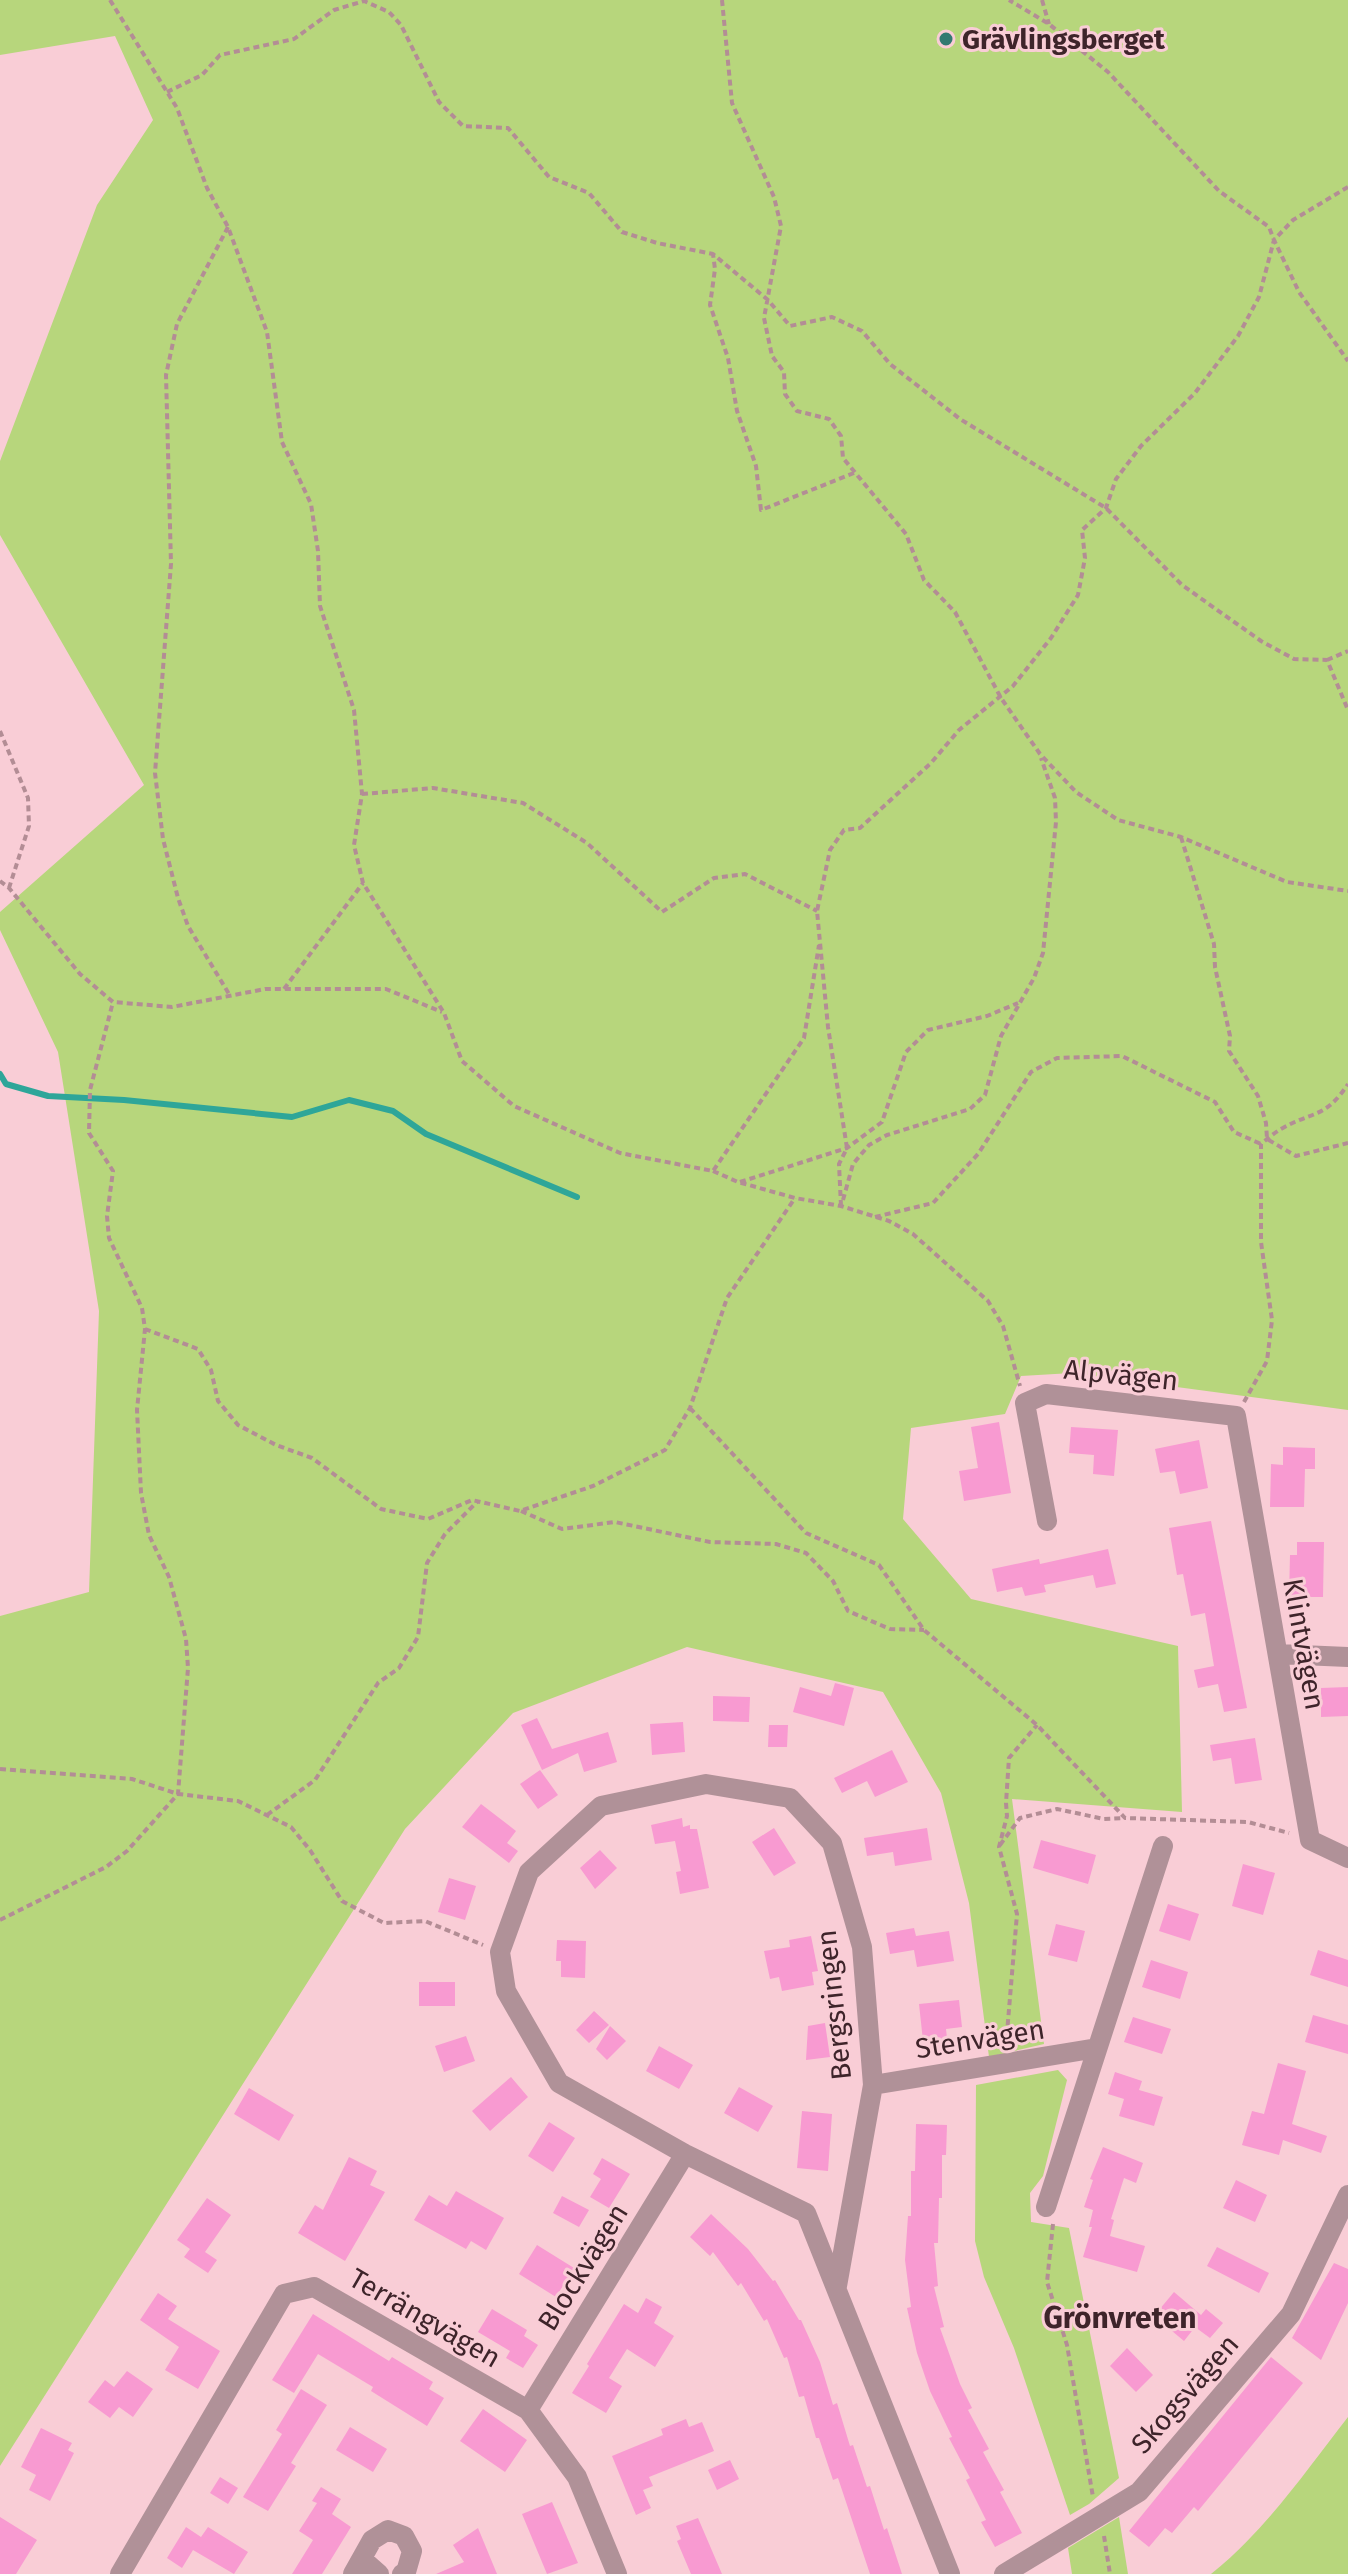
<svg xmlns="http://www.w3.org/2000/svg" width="1348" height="2574" font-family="'Fira Sans',sans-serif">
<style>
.green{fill:#b7d67c}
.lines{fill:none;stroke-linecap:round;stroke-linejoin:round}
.stream{stroke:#2ea699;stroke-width:6}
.building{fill:#f89ad1}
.path{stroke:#b38d95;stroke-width:4;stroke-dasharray:6 4;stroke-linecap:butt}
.minor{stroke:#b09198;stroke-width:20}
.poi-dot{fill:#337a71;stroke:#f9cdd6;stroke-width:3}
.labels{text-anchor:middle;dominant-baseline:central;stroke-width:6;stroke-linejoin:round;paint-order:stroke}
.poi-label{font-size:28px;font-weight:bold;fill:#3e242a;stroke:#f9cdd6;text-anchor:start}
.street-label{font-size:28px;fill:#3e242a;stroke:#f9cdd6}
.neighbourhood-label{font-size:30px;font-weight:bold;fill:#3e242a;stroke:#f9cdd6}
</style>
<rect width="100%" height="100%" fill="#f9cdd6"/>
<path class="green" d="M0,0H1348V1410L1072,1373L1021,1376L1005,1414L911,1428L903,1519L971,1599L1178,1646L1182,1812L1012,1799L1044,2044L989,2057L969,1903L941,1793L883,1692L687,1647L513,1713L405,1829L0,2466V1616L89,1592L99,1311L58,1052L0,930V912L144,785L0,535V461L97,205L153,120L115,36L0,55Z
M1058,2070L1067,2080L1043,2176L1030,2193L1031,2222L1069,2228L1119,2478L1089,2504L1070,2515L1014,2348L984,2277L975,2241L976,2085Z
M1348,2417V2574H1211C1265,2531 1306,2471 1348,2417Z
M1119,2517L1128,2574H1072L1068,2548Z"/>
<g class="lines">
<path class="stream" d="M0,1074L6,1084L48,1096L124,1100L292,1117L349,1100L393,1111L426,1134L577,1197"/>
</g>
<path class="building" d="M999,1422L1011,1493L964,1501L959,1471L978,1468L971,1427Z
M1071,1427L1118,1430L1114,1476L1093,1474L1094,1455L1069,1453Z
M1199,1440L1208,1488L1180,1494L1175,1471L1160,1473L1155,1449Z
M1283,1447L1315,1448V1469H1305L1304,1507H1270L1271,1464L1283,1465Z
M1211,1521L1247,1708L1224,1712L1218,1684L1198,1688L1194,1670L1214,1666L1205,1613L1191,1616L1183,1574L1177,1575L1169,1528Z
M1297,1542H1324L1323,1597H1289L1290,1555H1297Z
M1108,1549L1116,1584L1096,1588L1093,1575L1044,1585L1046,1592L1025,1596L1022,1587L997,1592L992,1569L1039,1559L1040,1564Z
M835,1683L854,1688L844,1726L793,1712L800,1687L831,1696Z
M1348,1687V1716L1321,1717V1688Z
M713,1696L750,1697L749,1722L713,1721Z
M537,1718L552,1749L608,1732L617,1762L584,1772L578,1753L542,1770L521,1725Z
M683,1722L685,1752L652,1755L650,1724Z
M769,1725H788L787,1747H768Z
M1255,1738L1262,1780L1235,1784L1231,1758L1213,1761L1210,1745Z
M892,1750L908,1782L875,1797L867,1781L842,1793L834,1778Z
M540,1770L558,1795L538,1809L520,1784Z
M481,1804L516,1831L507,1843L518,1851L509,1863L462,1827Z
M682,1818L683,1827L690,1825V1829H697L709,1888L680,1894L676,1872L681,1871L675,1841L655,1844L651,1825Z
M774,1828L796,1863L774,1876L752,1842Z
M927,1828L932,1860L895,1866L893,1852L867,1856L864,1838Z
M1041,1840L1096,1855L1088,1884L1033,1868Z
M600,1850L617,1868L595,1889L580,1868Z
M1243,1864L1275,1873L1263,1915L1232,1906Z
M449,1878L476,1886L465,1920L438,1912Z
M1168,1904L1199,1914L1190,1941L1159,1931Z
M1056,1924L1085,1931L1077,1962L1048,1955Z
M914,1928L916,1936L949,1931L954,1961L917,1967L914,1950L890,1954L886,1933Z
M811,1936L818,1971L812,1972L814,1985L782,1991L779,1977L770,1979L764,1951L790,1947L789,1940Z
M557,1940L586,1941L585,1978L561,1977V1961H556Z
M1318,1950L1348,1960V1987L1310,1975Z
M1151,1960L1188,1972L1180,1999L1142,1987Z
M419,1982H455V2006H419Z
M959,2000L962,2027L946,2029L948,2047L924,2050L919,2004Z
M594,2011L609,2025L589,2043L576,2030Z
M1313,2015L1348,2025V2054L1305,2042Z
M1133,2017L1171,2029L1162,2054L1124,2042Z
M825,2023L830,2057L806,2060L808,2026Z
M610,2026L626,2041L607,2060L596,2049Z
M466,2036L475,2061L444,2072L435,2046Z
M659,2046L693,2065L679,2089L646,2071Z
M1278,2063L1306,2071L1292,2124L1327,2136L1321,2153L1283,2140L1279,2155L1242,2145L1252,2111L1264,2114Z
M1115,2072L1142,2081L1139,2090L1163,2097L1154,2126L1119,2116L1124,2099L1108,2094Z
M511,2077L528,2097L490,2131L472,2111Z
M739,2087L773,2106L758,2132L724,2113Z
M249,2088L294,2115L279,2141L234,2114Z
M802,2111L832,2114L828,2171L797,2168Z
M549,2122L575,2138L553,2172L528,2156Z
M916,2124L947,2125L946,2155H942V2198H939L938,2243H934L938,2286L934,2287L944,2327L940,2328L960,2384L972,2408L968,2410L989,2449L983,2452L1004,2490L1000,2492L1022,2533L995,2547L981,2522L986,2520L966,2480L970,2478L949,2438L952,2437L930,2391L917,2353L907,2308L911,2307L905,2260L908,2216H911V2171H915Z
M1103,2147L1143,2163L1136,2183L1124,2178L1111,2219L1114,2220L1110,2236L1145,2246L1137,2272L1083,2257L1092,2227H1089L1093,2210L1084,2207L1093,2180L1090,2179Z
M349,2157L377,2171L370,2185L385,2192L345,2261L298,2233L315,2205L323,2210Z
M602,2158L630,2174L609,2208L590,2197L601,2179L593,2174Z
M1236,2180L1267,2195L1255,2222L1223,2208Z
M456,2191L504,2218L486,2250L471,2241L466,2249L414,2220L429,2195L447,2206Z
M562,2196L589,2210L579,2227L553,2213Z
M207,2198L231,2215L205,2252L217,2260L208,2273L184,2257L190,2249L177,2240Z
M711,2214L748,2249L773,2281L775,2280L799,2320H801L820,2362L833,2405L837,2403L850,2446L853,2445L867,2487L870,2486L884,2530L887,2528L902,2574H870L838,2478L833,2480L819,2438H816L804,2396L799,2397L787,2357L784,2358L767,2319L764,2321L741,2283L738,2286L713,2252L710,2256L690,2237Z
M537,2245L574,2268L556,2297L519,2274Z
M1217,2247L1269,2273L1259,2293L1207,2266Z
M1334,2263L1348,2269V2303L1321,2360L1292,2338Z
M1174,2292L1201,2315L1206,2309L1223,2323L1210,2338L1195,2327L1184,2341L1154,2316Z
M158,2293L177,2306L168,2319L220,2351L198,2389L165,2370L179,2347L140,2320Z
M646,2298L662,2307L654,2323L674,2336L655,2367L627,2349L609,2378L622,2386L606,2413L572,2393L589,2366L587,2364L624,2304L638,2313Z
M492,2309L527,2330L524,2336L538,2345L523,2368L506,2358L510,2351L478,2332Z
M313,2314L389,2361L392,2357L433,2382L429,2389L444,2398L427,2426L371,2391L373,2387L318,2354L294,2393L272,2380Z
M1127,2348L1153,2375L1136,2392L1110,2366Z
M1271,2357L1303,2383L1198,2511L1194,2507L1172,2533L1165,2528L1149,2547L1129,2531Z
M127,2371L153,2389L133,2417L119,2407L110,2418L88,2402L105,2380L114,2387Z
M301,2389L327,2405L291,2463L296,2466L268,2511L243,2497L282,2434L276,2430Z
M483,2409L527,2440L505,2472L460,2441Z
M686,2419L689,2427L702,2422L714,2451L649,2477L653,2486L643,2490L651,2508L636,2515L612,2456L663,2435L661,2429Z
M350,2427L387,2449L373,2472L336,2450Z
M41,2428L72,2443L68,2450L74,2453L50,2501L29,2490L36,2475L21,2467Z
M730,2460L739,2479L717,2490L708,2470Z
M220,2477L238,2488L228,2504L210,2493Z
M321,2487L341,2499L332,2514L351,2527L322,2574H292L313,2540L299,2531L317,2503L312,2501Z
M552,2502L578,2563L547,2574L522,2514Z
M0,2517L37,2540L16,2574H0Z
M698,2518L722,2574H691L677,2541L681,2539L676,2526Z
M186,2527L201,2537L208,2527L248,2552L234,2574L193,2550L182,2568L167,2558Z
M478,2528L497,2574H436L464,2562L453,2545Z"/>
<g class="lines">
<path class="path" d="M110,0L177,108L207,188L228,227L267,332L282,442L311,504L318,551L320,606L354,710L362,794L354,845L363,883L444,1013L462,1061L514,1106L620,1153L713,1171L804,1038L819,945
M722,0L732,103L774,197L781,226L764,318L772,356L784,372L785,394L797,411L829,419L841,436L843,458L906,534L924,580L955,612L1001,698L1040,754L1076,792L1118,820L1181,837L1287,882L1348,891
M1042,0L1049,24
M167,92L202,75L220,55L294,39L334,10L364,1L389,12L401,25L439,102L463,126L508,128L549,177L589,193L622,232L657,243L713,254
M1348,187L1293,220L1274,240L1299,292L1348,361
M228,227L177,324L166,375L171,564L155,773L163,839L178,898L188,926L229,994
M854,473L761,510L756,466L737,411L728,358L710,305L715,269L713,254L768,300L790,326L832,317L862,331L890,364L960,419L1106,508L1182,585L1261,641L1294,659L1327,660L1348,710
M1327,660L1348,651
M0,731L28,798L29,826L9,888
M362,794L433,788L523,803L587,843L662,912L714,878L745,874L817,911
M1181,837L1214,944L1215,967L1230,1036L1229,1051L1258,1096L1266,1123L1267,1139L1296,1156L1348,1143
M0,881L9,888L80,974L113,1002L172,1007L265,989H386L442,1012
M284,989L363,883
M713,1171L738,1182L795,1198L841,1206L889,1221L913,1234L988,1301L1003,1326L1020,1386
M740,1182L847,1148L882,1122L906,1052L928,1030L987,1016L1018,1003
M843,1200L853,1164L869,1145L887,1135L970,1109L985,1095L1001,1036L1034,978L1043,953L1056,822L1055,798L1041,758
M841,1206L839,1164L847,1148L828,1027L817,911L830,850L844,830L860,828L931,763L959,730L1013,686L1051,638L1078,595L1085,558L1082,530L1106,508L1116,479L1141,446L1195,393L1238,336L1259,297L1274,240L1269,227L1219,191L1108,72L1049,24L1009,0
M875,1217L933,1203L978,1154L1031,1072L1057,1058L1122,1056L1215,1102L1234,1132L1261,1144
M145,1329L198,1349L211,1370L218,1401L238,1425L276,1445L312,1458L381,1509L428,1519L472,1500L520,1511L593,1486L665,1450L690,1408L727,1298L795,1198
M1244,1402L1267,1361L1272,1320L1261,1242V1144C1267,1139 1274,1133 1281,1129C1312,1111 1325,1119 1348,1084
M690,1408L806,1533L879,1565L924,1630L1037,1725L1125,1818L1248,1822L1289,1833
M521,1511L562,1529L615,1522L710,1542L776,1544L806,1553L833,1581L848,1611L890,1629L924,1630
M0,1769L132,1779L178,1794L238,1801L291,1827L310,1850L342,1901L384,1923L425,1921L483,1945
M267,1815L315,1780L378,1683L399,1668L418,1637L427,1563L445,1534L478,1501
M1000,1845L1020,1818L1057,1809L1104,1819L1124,1818
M0,1920L106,1867L127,1851L178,1794L188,1668L186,1639L169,1577L149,1535L141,1493L137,1410L145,1329L142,1308L109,1238L107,1216L113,1171L89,1133L90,1090L113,1002
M1006,2045L1017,1914L999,1847L1007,1816L1006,1803L1009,1758L1037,1725
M1053,2224L1047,2282L1067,2345L1093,2497
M1104,2536L1110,2574"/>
<path class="minor" d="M1047,1521L1025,1403L1046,1394L1236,1416L1310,1840L1348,1858
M1278,1654L1348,1657
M873,2085L1097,2048
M1046,2207L1163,1846
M837,2286L873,2085L862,1947L832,1843L790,1798L706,1784L601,1806L529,1872L500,1952L506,1991L559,2083L685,2154L806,2213L950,2574
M528,2410L685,2154
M362,2559L379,2574
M120,2574L284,2294L314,2287L528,2410L577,2477L617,2574
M353,2574L372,2540L388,2530L404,2536L412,2551L406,2572L402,2574
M1004,2574L1139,2492L1291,2314L1348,2195"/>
</g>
<circle class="poi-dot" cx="946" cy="39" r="8"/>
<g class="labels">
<g class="poi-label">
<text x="962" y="39">Grävlingsberget</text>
</g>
<g class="street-label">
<text transform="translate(1121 1375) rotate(6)">Alpvägen</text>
<text transform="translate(1304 1644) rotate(80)">Klintvägen</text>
<text transform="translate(834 2005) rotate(-96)">Bergsringen</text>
<text transform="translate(980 2039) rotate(-9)">Stenvägen</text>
<text transform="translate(583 2267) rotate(-58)">Blockvägen</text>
<text transform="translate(425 2318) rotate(30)">Terrängvägen</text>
<text transform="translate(1185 2394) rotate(-49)">Skogsvägen</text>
</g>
<g class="neighbourhood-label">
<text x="1120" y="2318">Grönvreten</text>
</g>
</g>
</svg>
